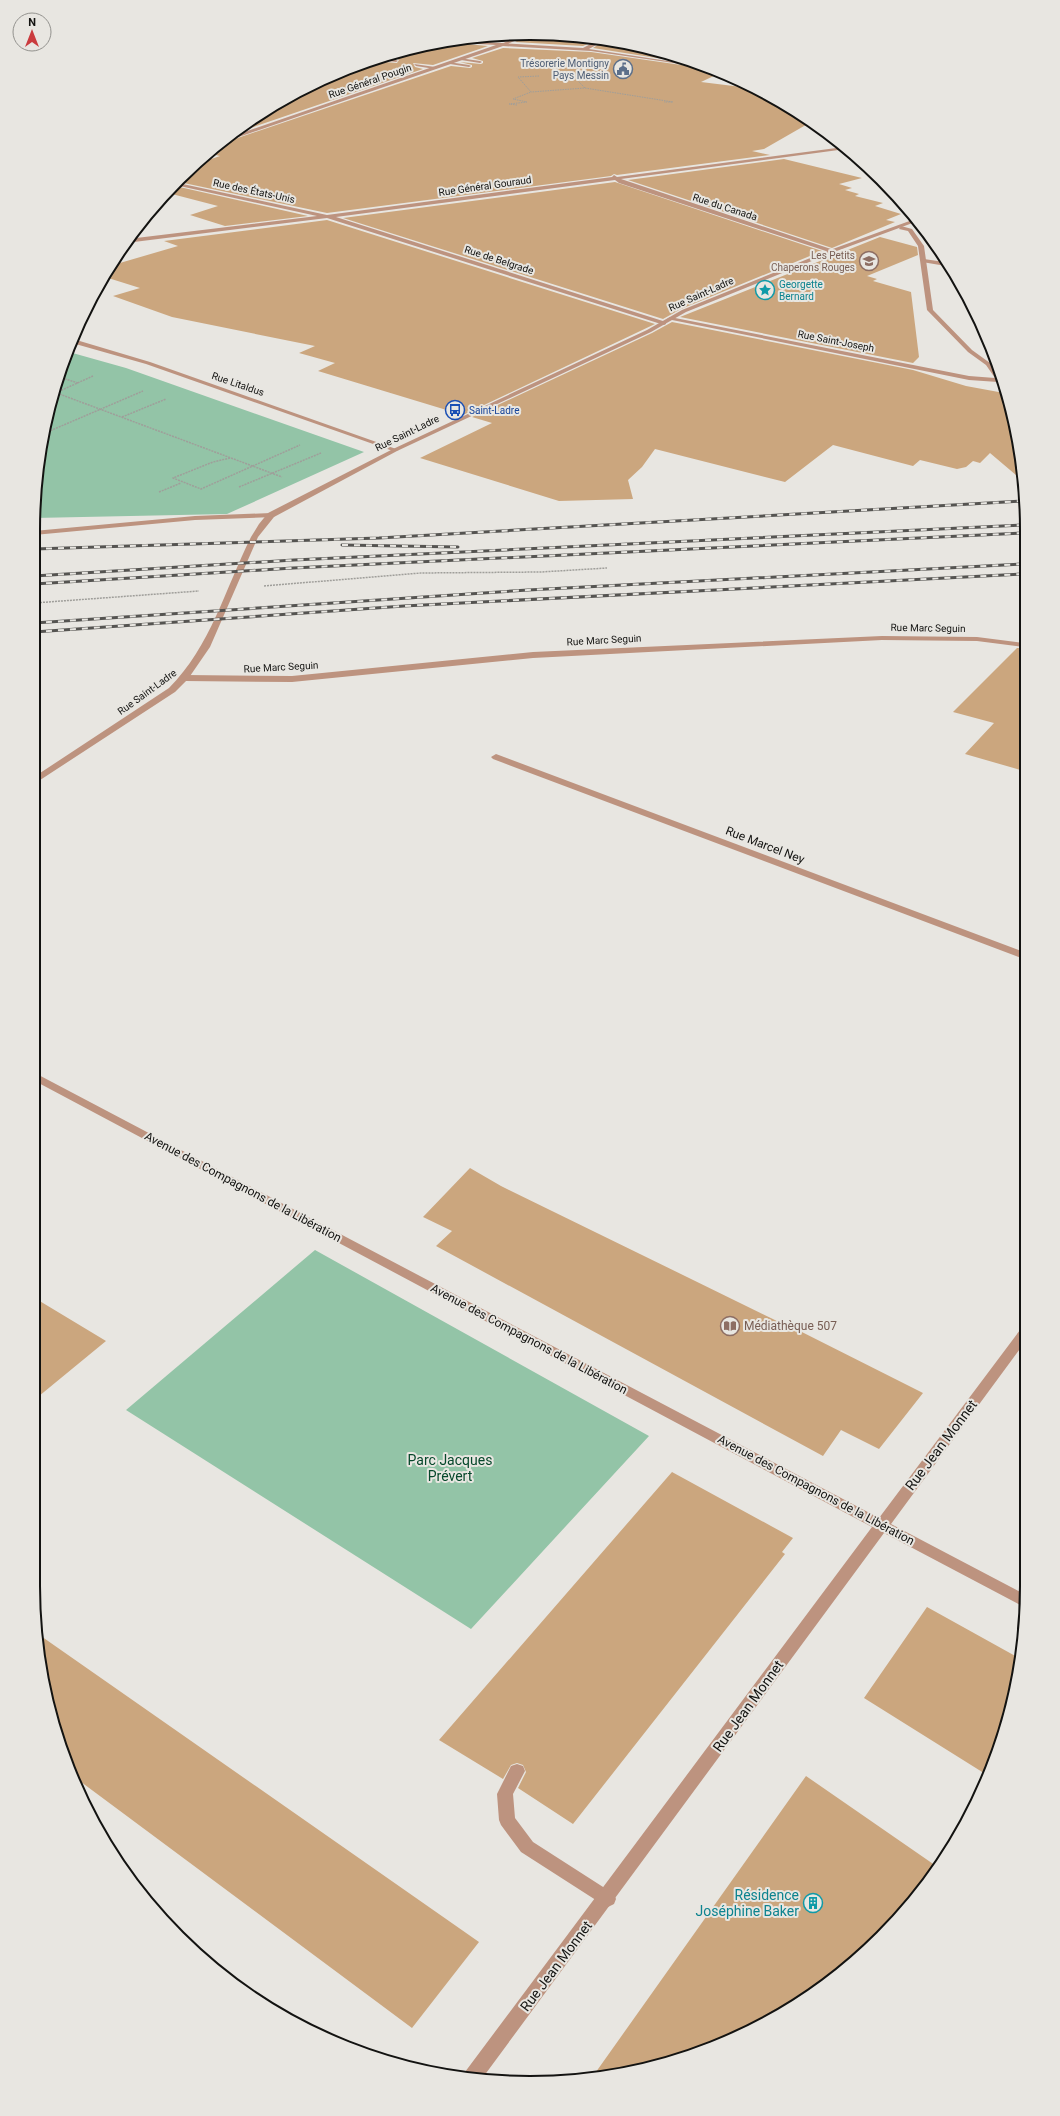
<svg xmlns="http://www.w3.org/2000/svg" width="1060" height="2116" font-family="Roboto,sans-serif">
<style>
.green{fill:#93c4a7}
.building{fill:#cba67e}
.lines{fill:none;stroke-linecap:round;stroke-linejoin:round}
.path-far1{stroke:#9f9e9a;stroke-width:1;stroke-dasharray:1.5 1;stroke-linecap:butt}
.path{stroke:#9f9e9a;stroke-width:1.5;stroke-dasharray:2 1;stroke-linecap:butt}
.service{fill:#bd937f;fill-rule:evenodd}
.minor{fill:#bd937f;fill-rule:evenodd}
.tertiary{fill:#bd937f;fill-rule:evenodd}
.rail-casing{stroke:#555451;stroke-width:3}
.rail{stroke:#e8e6e1;stroke-width:2;stroke-dasharray:6;stroke-linecap:butt}
.labels{text-anchor:middle;dominant-baseline:central;stroke-width:4;stroke-linejoin:round;paint-order:stroke}
.far-service-label{font-size:10px;fill:#4e5e75;stroke:#e8e6e1;text-anchor:end}
.far-street-label{font-size:10px;fill:#131311;stroke:#e8e6e1}
.far-education-label{font-size:10px;fill:#785e54;stroke:#e8e6e1;text-anchor:end}
.far-culture-label{font-size:10px;fill:#0d838f;stroke:#e8e6e1;text-anchor:start}
.far-transit-label{font-size:10px;fill:#164399;stroke:#e8e6e1;text-anchor:start}
.street-label{font-size:12px;fill:#131311;stroke:#e8e6e1}
.education-label{font-size:12px;fill:#785e54;stroke:#e8e6e1;text-anchor:start}
.near-street-label{font-size:14px;fill:#131311;stroke:#e8e6e1}
.near-park-label{font-size:14px;fill:#06482b;stroke:#e8e6e1}
.near-culture-label{font-size:14px;fill:#0d838f;stroke:#e8e6e1;text-anchor:end}
.rim{fill:none;stroke:#131311;stroke-width:2}
</style>
<rect width="100%" height="100%" fill="#e8e6e1"/>
<path class="green" d="M69,352L126,368L364,452L227,514L34,518V498L50,402Z
M315,1250L649,1436L471,1629L126,1410Z"/>
<path class="building" d="M562,34L596,40L583,46L515,42L529,35Z
M512,36H516L503,42L458,39Z
M604,41L658,50L695,64L593,48Z
M444,42L488,46L433,65L413,63L415,67L423,69L233,134L281,100L290,96L385,62L397,63L399,60L396,58Z
M503,48L591,52L709,69L720,73L701,82L758,89L811,122L764,149L752,151L770,155L617,175L614,174L611,176L327,213L179,182L194,165L220,156L207,153L220,144L451,66L470,68L472,67V65L460,62L481,64L483,63V61L472,58Z
M784,159L862,178L839,184L852,188L845,190L859,194L855,196L883,203L875,206L901,214L886,220L895,222L832,248L628,180Z
M615,182L822,251L681,309L663,319L343,218Z
M174,186H175L308,216L225,226L190,215L218,206L168,193Z
M327,220L655,324L463,415L318,371L335,363L299,353L315,346L172,317L113,296L140,288L105,277L113,265L178,246L164,241Z
M880,237L917,247L918,255L867,276L877,279L873,281L911,292L919,357L913,363L680,317Z
M672,322L913,370L966,386L1004,393L1023,465V481L990,453L980,463L973,461L966,467L957,469L920,460L913,466L833,445L785,482L655,449L642,467L628,480L633,499L559,501L420,458L492,423L472,417L652,333Z
M1017,648H1023L1024,771L965,754L994,723L953,712Z
M470,1168L501,1186L779,1322L780,1321L923,1393L879,1449L841,1430L823,1456L436,1246L452,1231L423,1217Z
M33,1297L106,1341L33,1401Z
M672,1472L793,1538L782,1552L785,1554L573,1824L518,1788L526,1772L523,1765L517,1763L511,1765L503,1779L439,1740Z
M927,1607L1019,1658L1010,1714L987,1775L864,1698Z
M38,1634L479,1942L412,2028L73,1776L59,1746L43,1683Z
M806,1776L939,1868L882,1937L832,1980L750,2032L659,2066L591,2079Z"/>
<g class="lines">
<path class="path-far1" d="M539,76L518,77L531,92L585,88L576,79L581,77
M585,88L673,102H664
M517,105L509,104L527,102L513,99L531,92"/>
<path class="path" d="M59,377L78,383
M54,392L282,477
M53,394L93,376
M122,417L166,399
M45,433L143,391
M230,458L213,462L173,478L201,489L300,445
M239,487L321,453
M159,492L181,483
M264,586L421,573L541,572L607,568
M34,603L199,591"/>
<path class="service" d="M521,35H528L503,46L499,45Z
M379,57L396,60L398,61L396,62L373,59Z
M459,58L480,61L482,62L480,63L461,60Z
M448,62L469,65L471,66L469,67L450,64Z
M414,64L435,67L437,68L435,69L416,66Z
M924,259L944,262L946,266L922,262V260Z
M271,513L275,515L274,517L195,520L34,535V531L195,516Z
M517,1764L523,1766L525,1771L513,1794L515,1818L533,1842L614,1894L616,1899L614,1904L608,1907L602,1904L521,1852L501,1825L499,1820L497,1794L511,1766Z"/>
<path class="minor" d="M453,40L583,48L598,40L603,41L589,49L701,66L708,68L591,51L503,46L221,143L227,138L496,45L445,42Z
M844,147L846,149L621,179L834,250V252L832,253L619,183L615,180L336,217L666,322V324L664,325L327,218L126,243L128,239L317,216L175,185L178,183L327,215L612,177L614,175L617,177Z
M901,226L912,229L924,246L933,310L972,350L990,363L998,374L1001,384L998,382L969,380L667,319L670,317L969,376L995,378L986,365L968,352L927,310L918,246L908,231L899,229Z
M73,339L150,362L399,450L393,451L146,364L72,343Z
M882,636L977,637L1023,643V647L977,641L882,640L533,658L292,682L185,681L181,678L185,675L292,676L533,652Z
M496,754L1024,952V959L493,759L491,757Z
M33,1072L879,1518L1020,1330L1025,1328V1342L891,1524L1026,1595V1608L884,1533L481,2080L462,2077L465,2072L872,1527L33,1080Z"/>
<path class="tertiary" d="M915,219L918,221L834,252L686,312L651,332L397,451L274,517L258,537L210,647L188,679L175,692L34,784V777L169,688C211,646 225,589 251,537L259,524L268,513L393,449L647,330L682,310L830,250Z"/>
<defs>
<path id="rail" d="M342,545L458,547
M34,549L379,538L1023,501
M34,576L294,560L1023,525
M34,584L293,568L1023,533
M34,623L528,590L1023,564
M34,632L404,606L1023,574"/>
</defs>
<use href="#rail" class="rail-casing"/>
<use href="#rail" class="rail"/>
</g>
<defs>
<symbol id="civic-ring" viewBox="-11 -11 22 22"><circle r="9.5" fill="#e8e6e1" stroke="#5c6f8a" stroke-width="1.5"/><path d="M-.6-6.5H3V-4.5H.6V-3L4-1V1h2V6H-6V1h2V-1L-.6-3ZM-1.2 2.5V6h2.4V2.5Z" fill="#5c6f8a"/></symbol>
<symbol id="school-ring" viewBox="-11 -11 22 22"><circle r="9.5" fill="#e8e6e1" stroke="#8d6e63" stroke-width="1.5"/><path d="M0-5L7-2L0 1L-7-2ZM-4 1L0 2.5L4 1V4Q0 6-4 4Z" fill="#8d6e63"/></symbol>
<symbol id="sight-ring" viewBox="-11 -11 22 22"><circle r="9.5" fill="#e8e6e1" stroke="#0f9aa8" stroke-width="1.5"/><path d="M0-6L1.8-2.2L6-1.7L2.9 1.2L3.7 5.4L0 3.3L-3.7 5.4L-2.9 1.2L-6-1.7L-1.8-2.2Z" fill="#0f9aa8"/></symbol>
<symbol id="bus-ring" viewBox="-11 -11 22 22"><circle r="9.5" fill="#e8e6e1" stroke="#1a4fb4" stroke-width="1.5"/><path d="M-5-6H5V4H4V6H2V4H-2V6H-4V4H-5ZM-3.5-4V0h7V-4ZM-3.5 1.2v1.5H-2V1.2ZM2 1.2v1.5H3.5V1.2Z" fill="#1a4fb4"/></symbol>
<symbol id="library-ring" viewBox="-11 -11 22 22"><circle r="9.5" fill="#e8e6e1" stroke="#8d6e63" stroke-width="1.5"/><path d="M-6-4Q-3-5.5-.7-3.5V5Q-3 3-6 4ZM6-4Q3-5.5 .7-3.5V5Q3 3 6 4Z" fill="#8d6e63"/></symbol>
<symbol id="building-ring" viewBox="-11 -11 22 22"><circle r="9.5" fill="#e8e6e1" stroke="#0f9aa8" stroke-width="1.5"/><path d="M-4-6H4V6H1V3H-1V6H-4ZM-2.5-4.3h1.7v1.8h-1.7ZM.8-4.3h1.7v1.8H.8ZM-2.5-1h1.7V.8h-1.7ZM.8-1h1.7V.8H.8Z" fill="#0f9aa8"/></symbol>
</defs>
<g fill-rule="evenodd">
<use href="#civic-ring" x="612" y="58" width="22" height="22"/>
<use href="#school-ring" x="858" y="250" width="22" height="22"/>
<use href="#sight-ring" x="754" y="279" width="22" height="22"/>
<use href="#bus-ring" x="444" y="399" width="22" height="22"/>
<use href="#library-ring" x="719" y="1315" width="22" height="22"/>
<use href="#building-ring" x="802" y="1892" width="22" height="22"/>
</g>
<g class="labels">
<g class="far-service-label">
<text x="609" y="63">Trésorerie Montigny<tspan x="609" dy="12">Pays Messin</tspan></text>
</g>
<g class="far-street-label">
<text transform="translate(370 81) rotate(-19)">Rue Général Pougin</text>
<text transform="translate(485 186) rotate(-8)">Rue Général Gouraud</text>
<text transform="translate(254 191) rotate(12)">Rue des États-Unis</text>
<text transform="translate(725 207) rotate(18)">Rue du Canada</text>
<text transform="translate(499 260) rotate(18)">Rue de Belgrade</text>
<text transform="translate(701 294) rotate(-24)">Rue Saint-Ladre</text>
<text transform="translate(836 341) rotate(11)">Rue Saint-Joseph</text>
<text transform="translate(238 384) rotate(19)">Rue Litaldus</text>
<text transform="translate(407 433) rotate(-26)">Rue Saint-Ladre</text>
<text transform="translate(928 628) rotate(1)">Rue Marc Seguin</text>
<text transform="translate(604 640) rotate(-3)">Rue Marc Seguin</text>
<text transform="translate(281 667) rotate(-3)">Rue Marc Seguin</text>
<text transform="translate(147 692) rotate(-36)">Rue Saint-Ladre</text>
</g>
<g class="far-education-label">
<text x="855" y="255">Les Petits<tspan x="855" dy="12">Chaperons Rouges</tspan></text>
</g>
<g class="far-culture-label">
<text x="779" y="284">Georgette<tspan x="779" dy="12">Bernard</tspan></text>
</g>
<g class="far-transit-label">
<text x="469" y="410">Saint-Ladre</text>
</g>
<g class="street-label">
<text transform="translate(765 845) rotate(21)">Rue Marcel Ney</text>
<text transform="translate(243 1187) rotate(28)">Avenue des Compagnons de la Libération</text>
<text transform="translate(529 1339) rotate(28)">Avenue des Compagnons de la Libération</text>
<text transform="translate(816 1490) rotate(28)">Avenue des Compagnons de la Libération</text>
</g>
<g class="education-label">
<text x="744" y="1326">Médiathèque 507</text>
</g>
<g class="near-street-label">
<text transform="translate(941 1445) rotate(-53)">Rue Jean Monnet</text>
<text transform="translate(748 1706) rotate(-54)">Rue Jean Monnet</text>
<text transform="translate(556 1966) rotate(-53)">Rue Jean Monnet</text>
</g>
<g class="near-park-label">
<text x="450" y="1460">Parc Jacques<tspan x="450" dy="16">Prévert</tspan></text>
</g>
<g class="near-culture-label">
<text x="799" y="1895">Résidence<tspan x="799" dy="16">Joséphine Baker</tspan></text>
</g>
</g>
<path d="M0 0H1060V2116H0ZM530 40H530A490 490 0 0 1 1020 530V1586A490 490 0 0 1 530 2076H530A490 490 0 0 1 40 1586V530A490 490 0 0 1 530 40Z" fill="#e8e6e1" fill-rule="evenodd"/>
<path class="rim" d="M530 40H530A490 490 0 0 1 1020 530V1586A490 490 0 0 1 530 2076H530A490 490 0 0 1 40 1586V530A490 490 0 0 1 530 40Z"/>
<g transform="translate(32 32)"><circle r="19" fill="#e8e6e1" stroke="#93928e"/>
<path d="M0-3L7 15L0 10L-7 15Z" fill="#ca3b3e"/>
<text y="-6" font-size="11" font-weight="bold" text-anchor="middle" fill="#131311">N</text>
</g>
</svg>
